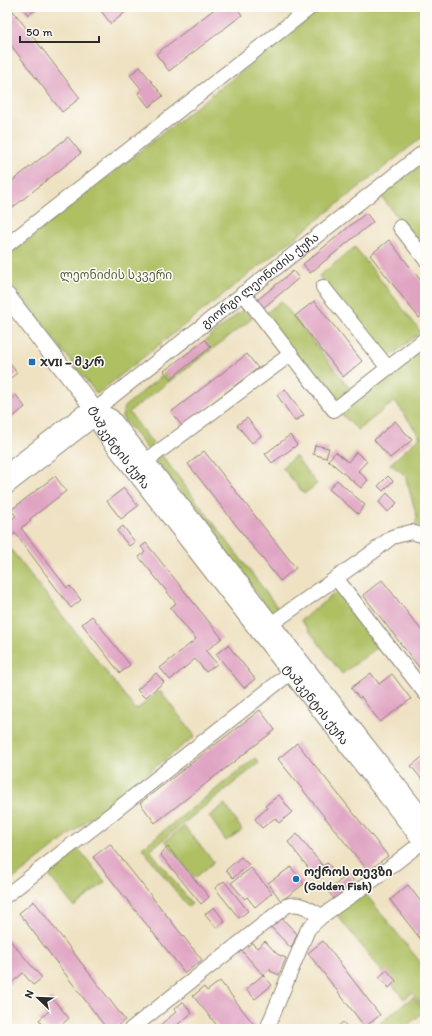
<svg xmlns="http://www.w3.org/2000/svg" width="432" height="1036" font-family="Itim,'Noto Sans Georgian',sans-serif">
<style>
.green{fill:#afc063;stroke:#6d7647}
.building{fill:#e0a4c3}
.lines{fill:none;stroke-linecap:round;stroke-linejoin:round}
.minor-casing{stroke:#8d8677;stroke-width:16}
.major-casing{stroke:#8d8677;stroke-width:19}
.minor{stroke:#fff;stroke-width:14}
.major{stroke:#fff;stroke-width:17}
.poi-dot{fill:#1f6fb2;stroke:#fdfcf7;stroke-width:1.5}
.labels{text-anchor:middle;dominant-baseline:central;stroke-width:3;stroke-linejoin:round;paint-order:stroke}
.park-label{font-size:12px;fill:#595f3f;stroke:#fdfcf7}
.street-label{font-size:12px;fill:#2b2b2b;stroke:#fdfcf7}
.poi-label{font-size:12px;font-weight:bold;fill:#2b2b2b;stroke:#fdfcf7;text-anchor:start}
</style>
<rect width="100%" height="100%" fill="#fdfcf7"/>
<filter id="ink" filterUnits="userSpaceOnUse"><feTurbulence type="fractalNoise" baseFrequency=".025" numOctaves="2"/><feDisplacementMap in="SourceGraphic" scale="8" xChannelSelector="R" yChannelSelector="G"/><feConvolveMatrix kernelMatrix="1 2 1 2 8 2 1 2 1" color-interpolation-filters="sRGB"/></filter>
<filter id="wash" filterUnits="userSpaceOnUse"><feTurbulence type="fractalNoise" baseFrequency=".012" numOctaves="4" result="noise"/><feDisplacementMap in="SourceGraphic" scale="16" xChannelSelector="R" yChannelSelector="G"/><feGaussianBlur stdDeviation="0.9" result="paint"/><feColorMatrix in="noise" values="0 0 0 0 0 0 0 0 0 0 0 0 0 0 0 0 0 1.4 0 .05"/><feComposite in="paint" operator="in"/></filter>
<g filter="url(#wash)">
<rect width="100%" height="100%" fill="#efe2c3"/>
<path class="green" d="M323,7H425V135L97,394L7,280V256Z
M425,162V182L420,186L425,192V253L381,196Z
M355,247L421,332L385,361L319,276Z
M281,301L351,390L334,404L264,315Z
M245,308L252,319L129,412L278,608L271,614L202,519L122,417L125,406Z
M425,347V528L415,526L417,517L405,475L390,464L420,437L395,401L358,430L340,413Z
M295,456L317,484L304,494L282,467Z
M9,547L136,710L160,691L195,736L7,884V549Z
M340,589L382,644L342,674L301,620Z
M255,758L259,763L150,850L192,904L188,907L142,848Z
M225,804L242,830L226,841L209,816Z
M184,826L214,862L195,878L165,841Z
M78,848L105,882L74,907L47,873Z
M361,888L425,968V1009L412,993L404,999L333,910Z
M413,997L425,1011L403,1029H385L380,1023Z"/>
<g id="blocks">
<path class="building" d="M7,7H10L80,98L62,112L7,40Z
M22,7H37L38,8L28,15Z
M98,7H126L128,10L111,24Z
M217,7H236L242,15L169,71L156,54Z
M140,67L163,96L149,107L138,93L142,90L130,75Z
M68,137L81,153L7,212V185Z
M366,213L373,222L310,273L303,264Z
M389,240L425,286V313L419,318L370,255Z
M293,271L299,278L262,309L256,301Z
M314,301L362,361L343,377L295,316Z
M205,340L211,347L170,379L164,371Z
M247,354L258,368L182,426L171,412Z
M7,359L17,373L7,381Z
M285,389L304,415L295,421L277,395Z
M16,395L25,407L7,422V402Z
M247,418L261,436L252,443L237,425Z
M395,421L412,440L390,458L374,440Z
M290,435L297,445L272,463L265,454Z
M315,445L329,448L326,458L313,454Z
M204,451L296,568L280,581L188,464Z
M336,452L348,462L356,452L367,461L358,471L368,480L361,488L328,460Z
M55,476L66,491L30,519L31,521L21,528L67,588L70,586L81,600L71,608L15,533L7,539V522L16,516L11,510Z
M388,476L393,481L383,491L378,486Z
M337,480L365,505L358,514L329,489Z
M124,488L138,506L121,519L107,501Z
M387,493L397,503L388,512L379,502Z
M123,526L135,542L129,546L117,531Z
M146,543L222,638L206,651L217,664L206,672L195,659L170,680L160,668L196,639L170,608L176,603L139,557L145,552L141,547Z
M382,580L425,635V675L363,595Z
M92,616L130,665L120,673L82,624Z
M228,645L255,679L244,688L216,654Z
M156,673L164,682L145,698L137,690Z
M371,673L379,684L392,674L411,699L380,722L361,697L359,698L351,688Z
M260,710L275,730L155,823L140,803Z
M297,743L388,856L368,871L278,759Z
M425,755V783L411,766Z
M279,795L292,812L279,823L275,818L262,828L255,819L267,808L265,806Z
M297,834L323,866L327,863L332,868L318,880L288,842Z
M110,844L202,960L185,973L93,857Z
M168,847L209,897L201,904L160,854Z
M241,857L249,865L233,878L226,870Z
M291,867L304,884L281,901L268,883Z
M251,868L272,893L255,907L247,897L245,899L231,883Z
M348,874L355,882L334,899L328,891Z
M224,881L248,911L239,918L215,888Z
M408,885L425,907V945L390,900Z
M34,901L125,1020L113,1029H107L19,913Z
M214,907L225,922L217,928L205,914Z
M280,916L297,934L291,948L269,925Z
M7,937L42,978L33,985L23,973L9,985L7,983V957L9,956L7,953Z
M265,941L277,954L286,958L279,975L270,971L271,968L263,975L241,950L251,942L257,948Z
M323,941L380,1015L365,1027L308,953Z
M387,970L396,981L389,988L379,977Z
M263,975L272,985L255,999L246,989Z
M220,981L256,1027L254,1029H220L193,996L204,987L207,991Z
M51,997L69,1018L59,1027L60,1029H47L39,1020L49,1011L43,1005Z
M183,1002L192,1013L172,1029H155L176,1012L174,1009Z
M343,1022L349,1029H337L336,1028Z"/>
</g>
</g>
<g filter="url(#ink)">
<use href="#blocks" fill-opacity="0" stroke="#8d8677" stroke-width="1"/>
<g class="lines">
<defs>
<g id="minor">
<path d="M400,227L425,259"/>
<path d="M7,245L311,7"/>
<path d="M323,287L388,368"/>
<path d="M243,293L334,410L425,339"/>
<path d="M146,461L291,354"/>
<path id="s1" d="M7,471L82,413L95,410L425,151"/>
<path d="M7,487L89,423L95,410"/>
<path d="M336,578L425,693"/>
<path d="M271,624L373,552L392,537L411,532L425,536"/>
<path d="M7,895L110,815L290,673"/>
<path d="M131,1029L286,906C300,901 310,910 322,916"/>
<path d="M267,1029L308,929L322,916L372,881L425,840"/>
</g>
<g id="major">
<path id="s2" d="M7,296L95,410L101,426L108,437L425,845"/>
<path d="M95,410L111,418L194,522L271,624L425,821"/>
</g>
</defs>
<use href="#minor" class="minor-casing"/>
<use href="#major" class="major-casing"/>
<use href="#minor" class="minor"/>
<use href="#major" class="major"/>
</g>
</g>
<g class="poi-dot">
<rect x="28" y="358" width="8" height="8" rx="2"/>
<circle cx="296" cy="879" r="4"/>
</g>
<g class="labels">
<g class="park-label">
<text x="116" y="275">ლეონიძის სკვერი</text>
</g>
<g class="street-label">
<text stroke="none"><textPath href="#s1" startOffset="318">გიორგი ლეონიძის ქუჩა</textPath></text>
<text stroke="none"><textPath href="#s2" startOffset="189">ტაშკენტის ქუჩა</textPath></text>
<text stroke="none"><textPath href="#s2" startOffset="513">ტაშკენტის ქუჩა</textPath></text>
</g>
<g class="poi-label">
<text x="40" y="362">XVII – მკ/რ</text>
<text x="304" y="872">ოქროს თევზი<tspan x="304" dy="14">(Golden Fish)</tspan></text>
</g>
</g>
<rect width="432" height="1036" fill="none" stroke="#fdfcf7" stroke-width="24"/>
<g transform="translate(38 998) rotate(293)" stroke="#fdfcf7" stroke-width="3" paint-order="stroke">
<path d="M0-3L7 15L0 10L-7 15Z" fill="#2b2b2b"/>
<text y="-6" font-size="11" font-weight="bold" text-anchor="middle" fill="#2b2b2b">N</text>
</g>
<path d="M20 36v6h79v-6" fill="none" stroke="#2b2b2b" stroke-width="2"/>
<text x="26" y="36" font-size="12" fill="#2b2b2b" stroke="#fdfcf7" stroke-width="3" paint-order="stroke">50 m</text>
</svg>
